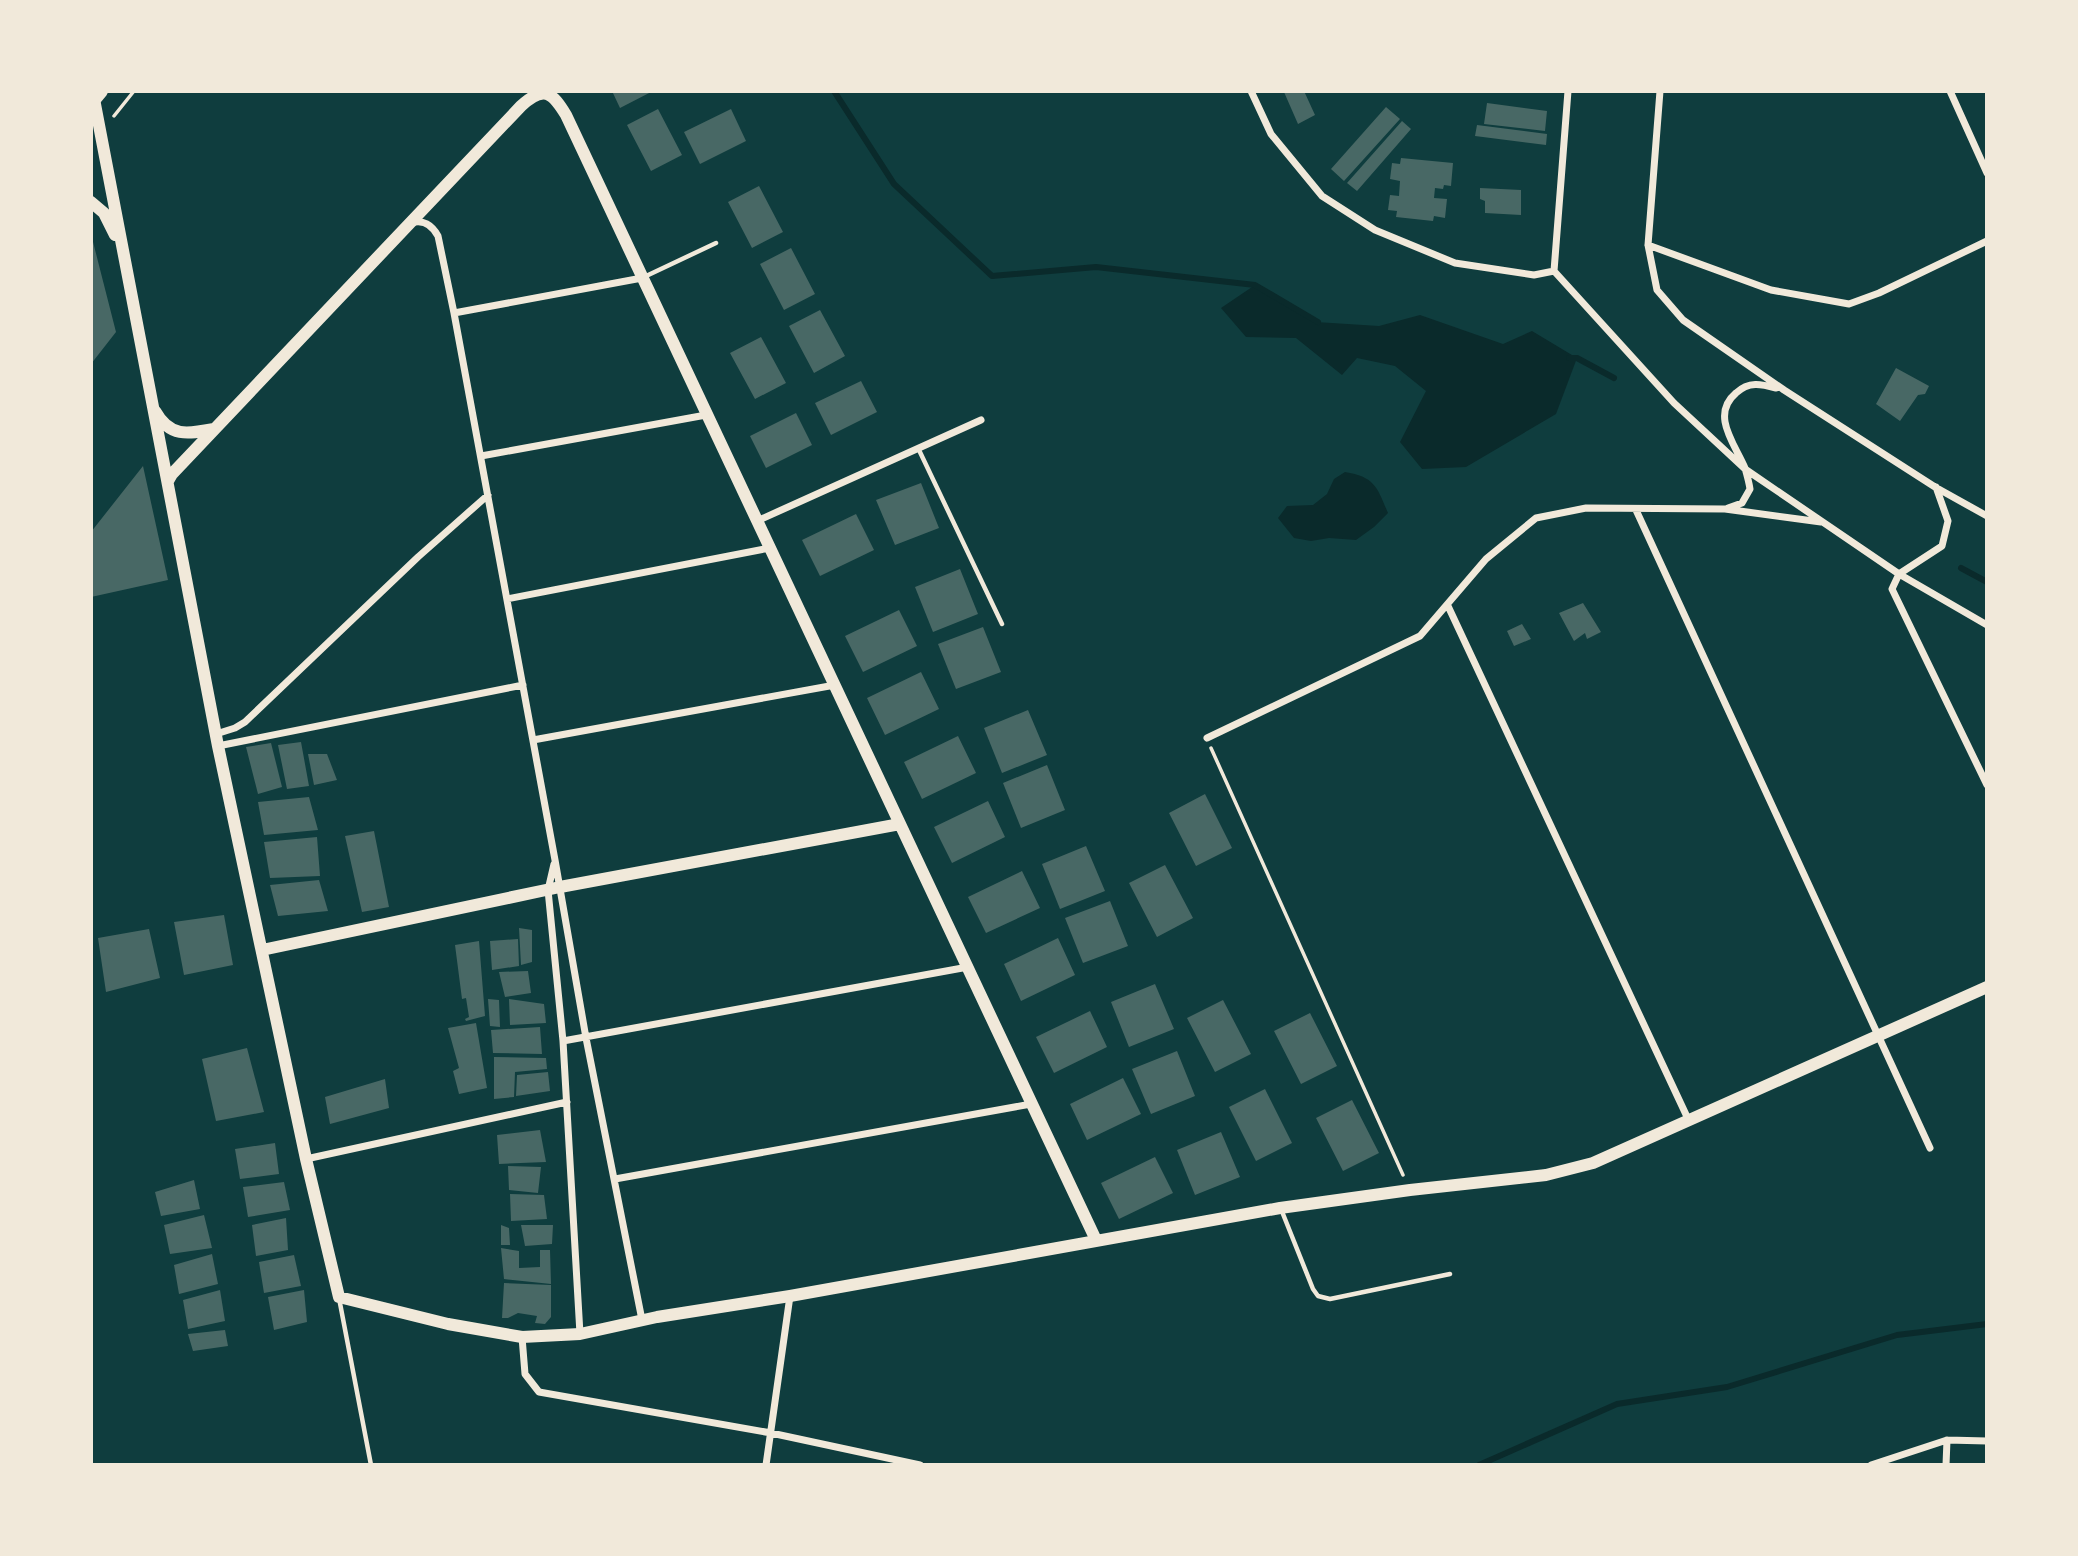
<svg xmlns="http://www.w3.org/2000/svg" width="2078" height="1556" font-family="'Space Grotesk',sans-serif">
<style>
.water{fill:#0a2a2b}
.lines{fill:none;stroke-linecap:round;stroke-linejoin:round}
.stream{stroke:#0a2a2b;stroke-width:6}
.building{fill:#486865}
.path{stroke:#f1e9da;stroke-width:3.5}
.service{stroke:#f1e9da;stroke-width:4.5}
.minor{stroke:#f1e9da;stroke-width:7}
.tertiary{stroke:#f1e9da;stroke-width:12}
.primary{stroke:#f1e9da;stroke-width:14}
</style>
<rect width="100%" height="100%" fill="#0f3d3e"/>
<path class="water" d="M1255,285L1316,322L1379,326L1420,315L1503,344L1532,331L1577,358L1556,414L1466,467L1422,469L1400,442L1426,391L1395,366L1357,358L1342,375L1296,338L1246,337L1221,308Z
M1345,472C1375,477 1377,487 1388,513L1374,527L1356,540L1329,538L1311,541L1294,538L1278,518L1287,506L1313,505L1327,494L1334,479Z"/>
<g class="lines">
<path class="stream" d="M834,91L894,184L992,276L1096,267L1255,285L1318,322
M1569,358H1577L1614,378
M1961,568L1987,582
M1479,1465L1617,1404L1727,1387L1897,1335L1987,1324"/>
</g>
<path class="building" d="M612,91H653L620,108Z
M1304,91L1315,115L1298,124L1284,92Z
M1487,103L1547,111L1545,131L1484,124Z
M1386,107L1400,119L1344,181L1331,169Z
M658,109L682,155L651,171L627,125Z
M731,109L746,141L700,164L684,132Z
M1402,121L1411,129L1357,191L1347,183Z
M1477,125L1547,134L1546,145L1475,136Z
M1401,158L1453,163L1451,186L1444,185L1443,189L1435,188L1434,198L1447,199L1445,218L1434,216L1433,221L1396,217L1397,211L1388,210L1390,195L1399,196L1400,181L1390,179L1392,163L1400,164Z
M759,186L783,232L752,248L728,202Z
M1480,188L1521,190V215L1485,213V201L1480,199Z
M91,234L116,332L91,364Z
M791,248L815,294L784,310L760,264Z
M820,310L845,356L814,373L789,326Z
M761,337L786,383L755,399L730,353Z
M1896,368L1929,386L1925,394L1918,395L1900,421L1876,404Z
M861,381L877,412L831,435L815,403Z
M796,413L812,445L766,468L750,436Z
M143,466L168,580L91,597V532Z
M921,483L939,528L895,545L876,500Z
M856,514L874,550L820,576L802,540Z
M960,569L978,614L933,632L915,587Z
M1583,603L1601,632L1587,639L1585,633L1574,641L1559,613Z
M899,610L917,646L863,672L845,636Z
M1522,624L1531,639L1514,646L1507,631Z
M983,627L1001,672L956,689L938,644Z
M921,672L939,709L885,735L867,698Z
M1028,710L1047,755L1002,773L984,728Z
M958,736L976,773L922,799L904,762Z
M301,742L309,786L287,789L278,745Z
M271,743L282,787L258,794L246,747Z
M308,754H327L337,780L314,785Z
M1047,765L1065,810L1021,828L1003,783Z
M1205,794L1232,848L1196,866L1169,813Z
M309,797L318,830L264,835L258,802Z
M988,801L1005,837L952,863L934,827Z
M374,831L389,907L362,912L345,836Z
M317,837L320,876L270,878L264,842Z
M1086,846L1105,891L1060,909L1042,864Z
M1165,865L1193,918L1157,937L1129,883Z
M1022,871L1040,908L986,933L968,897Z
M319,880L328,911L278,916L270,885Z
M1110,901L1128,946L1083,963L1065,918Z
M224,915L233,965L184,975L174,922Z
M519,928L532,930V962L521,965Z
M149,929L160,978L106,992L98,938Z
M1058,938L1075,975L1021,1001L1004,964Z
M518,939L519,966L492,970L490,941Z
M479,941L485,1016L466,1021L465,1019L469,1017L466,998L462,999L455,945Z
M528,971L531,993L505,997L499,972Z
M1155,984L1174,1029L1129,1047L1111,1002Z
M488,999L499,1000L500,1027L490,1026Z
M509,999L544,1004L546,1023L510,1025Z
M1223,1000L1251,1054L1215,1072L1187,1018Z
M1090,1011L1107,1047L1054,1073L1036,1037Z
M1310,1013L1337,1066L1301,1084L1274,1031Z
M476,1023L487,1088L459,1094L453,1071L459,1068L448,1028Z
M540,1027L542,1054L493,1053L491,1030Z
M247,1048L264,1112L216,1121L202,1059Z
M1177,1051L1195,1096L1151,1114L1132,1069Z
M494,1057L546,1058L547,1069L515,1072L514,1097L494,1099Z
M548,1072L550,1091L516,1096L517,1075Z
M1123,1078L1141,1114L1087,1140L1070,1104Z
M385,1079L389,1108L330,1124L325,1097Z
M1265,1089L1292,1143L1256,1161L1229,1107Z
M1352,1100L1379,1153L1343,1171L1316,1118Z
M540,1130L546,1162L499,1164L497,1135Z
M1221,1132L1240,1177L1195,1195L1177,1150Z
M275,1143L279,1174L240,1179L235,1149Z
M1155,1157L1173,1193L1119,1219L1101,1183Z
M508,1166L541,1167L538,1193L509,1190Z
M194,1180L200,1209L161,1216L155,1192Z
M284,1182L290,1210L248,1217L243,1187Z
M510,1194L544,1195L547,1219L511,1221Z
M204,1215L212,1248L170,1254L164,1225Z
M286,1218L288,1250L256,1256L252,1225Z
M501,1225L509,1228L510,1245H501Z
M521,1225H553L552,1244L525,1246Z
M501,1248L519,1251V1268L540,1267V1250H550L551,1284L504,1279Z
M212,1254L218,1284L179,1294L174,1265Z
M294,1255L301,1286L264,1293L259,1262Z
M504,1283L551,1285V1317L545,1324L535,1323L537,1316L518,1313L508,1318H502Z
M220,1290L225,1321L188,1329L183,1300Z
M304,1290L307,1322L274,1330L268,1297Z
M225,1330L228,1346L193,1351L188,1334Z"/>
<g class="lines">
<path class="path" d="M114,116L134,91
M1211,748L1403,1175"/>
<path class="service" d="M644,277L716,243
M919,450L1002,624
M1281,1209L1313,1289L1318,1296L1330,1299L1450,1274
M339,1298L371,1465"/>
<path class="minor" d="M1251,91L1271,134L1322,196L1375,230L1455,263L1534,275L1554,271
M1568,91L1554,271L1674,403L1745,469L1899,574L1987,625
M1660,91L1648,245L1657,290L1683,320L1784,390L1935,487L1987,516
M1950,91L1987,173
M411,223C423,219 432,225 438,236L454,313L555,860L586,1038L642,1320
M1648,245L1771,290L1849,304L1879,293L1987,241
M454,313L642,278
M481,456L706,415
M1936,487L1948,521L1942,546L1899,574L1892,589L1987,785
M1728,508L1742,503L1750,489C1749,482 1747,475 1745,468C1735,444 1710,415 1736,393C1749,381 1761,384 1776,388
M1636,510L1930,1148
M757,521L981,420
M507,599L770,548
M1448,606L1689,1121
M216,734L235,728L245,722L418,557L488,495
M1207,738L1420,636L1486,559L1536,518L1586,508L1725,509L1821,522
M533,740L835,685
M218,746L523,685
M554,864L548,890L563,1041L580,1334
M563,1041L968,967
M306,1159L567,1102
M615,1179L1031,1104
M522,1337L525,1374L539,1392L771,1433L920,1465
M766,1465L790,1296
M1871,1465L1947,1440L1987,1441
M1946,1465L1947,1440"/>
<path class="tertiary" d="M94,99L218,746L306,1159L339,1297L448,1324L522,1337L580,1334L657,1317L790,1296L1280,1208L1410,1190L1546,1175L1593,1163L1987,987
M91,202L104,213L115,235
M155,411C170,438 188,434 214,429
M168,481L172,474L521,106C544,85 552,92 566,115L1096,1240
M262,950L560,887L900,824"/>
<path class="primary" d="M91,103L101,91"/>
</g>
<rect width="2078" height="1556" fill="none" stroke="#f1e9da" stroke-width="186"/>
</svg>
